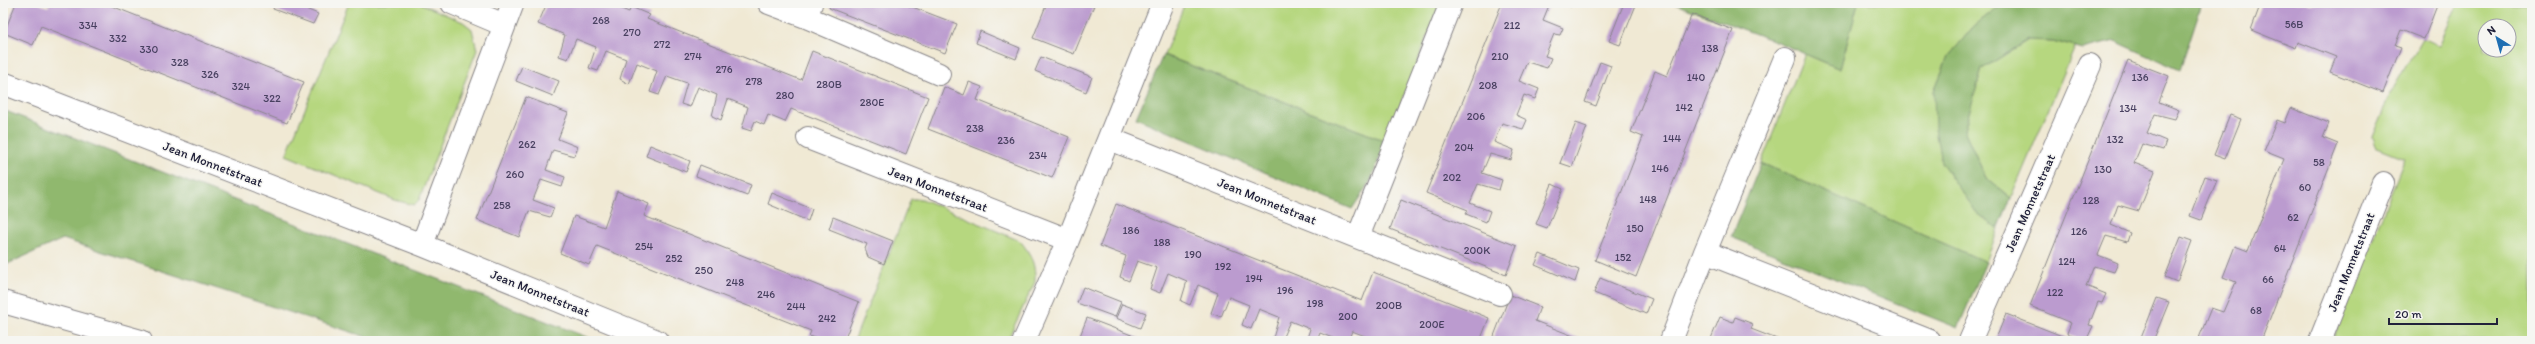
<svg xmlns="http://www.w3.org/2000/svg" width="2535" height="344" font-family="Itim,sans-serif">
<style>
.green{fill:#b6d77f;stroke:#6c7c5d;fill-rule:evenodd}
.forest{fill:#90b86e;stroke:#596d54}
.building{fill:#bb9bcf}
.lines{fill:none;stroke-linecap:round;stroke-linejoin:round}
.minor-casing{stroke:#898688;stroke-width:24}
.major-casing{stroke:#898688;stroke-width:24}
.minor{stroke:#fff;stroke-width:22}
.major{stroke:#fff;stroke-width:22}
.labels{text-anchor:middle;dominant-baseline:central;stroke-width:3;stroke-linejoin:round;paint-order:stroke}
.number-label{font-size:11px;fill:#484060}
.street-label{font-size:13px;fill:#22223b;stroke:#f6f6f2}
</style>
<rect width="100%" height="100%" fill="#f6f6f2"/>
<filter id="ink" filterUnits="userSpaceOnUse"><feTurbulence type="fractalNoise" baseFrequency=".025" numOctaves="2"/><feDisplacementMap in="SourceGraphic" scale="8" xChannelSelector="R" yChannelSelector="G"/><feConvolveMatrix kernelMatrix="1 2 1 2 8 2 1 2 1" color-interpolation-filters="sRGB"/></filter>
<filter id="wash" filterUnits="userSpaceOnUse"><feTurbulence type="fractalNoise" baseFrequency=".012" numOctaves="4" result="noise"/><feDisplacementMap in="SourceGraphic" scale="16" xChannelSelector="R" yChannelSelector="G"/><feGaussianBlur stdDeviation="0.9" result="paint"/><feColorMatrix in="noise" values="0 0 0 0 0 0 0 0 0 0 0 0 0 0 0 0 0 1.4 0 .05"/><feComposite in="paint" operator="in"/></filter>
<g filter="url(#wash)">
<rect width="100%" height="100%" fill="#f0e9d4"/>
<path class="green" d="M349,3H419L463,22L472,29L477,50L419,200L414,205L395,200L286,155Z
M1185,3H1441L1386,141L1164,55Z
M1858,3H2003L1974,26L1948,57L1934,91L1976,212L1998,229L1986,262L1761,163L1805,54L1840,69Z
M2458,3H2532V341H2332L2405,158L2375,146L2372,137L2389,96L2422,38L2439,46ZM2485,26H2509V50H2485Z
M2028,40L2053,41L2075,47L2011,198L1986,178L1964,130L1982,69Z
M911,199H922L1020,241C1031,253 1036,266 1035,282L1007,341H854Z"/>
<path class="forest" d="M1672,3H1858L1840,69L1775,41Z
M2003,3H2202L2180,70L2115,41L2083,49L2053,41L2028,40L1982,69L1964,130L1986,178L2011,198L1998,229L1976,212L1941,162L1935,129L1934,91L1948,57L1974,26Z
M1163,55L1386,141L1371,180L1352,209L1136,118Z
M3,110L597,341H379L63,239L3,266Z
M1761,163L1986,262L1958,328L1731,237Z"/>
<g id="blocks">
<path class="building" d="M16,3H37L48,7L50,3H104L304,82L287,123L41,26L33,45L4,33Z
M275,3H291L318,14L313,24L273,9Z
M547,3H606L629,12L631,7L650,15L647,19L801,80L812,51L928,97L906,154L791,109L785,122L768,115L764,125L755,121L751,131L742,128L748,107L728,99L721,120L712,116L717,95L698,87L690,107L681,104L687,83L667,76L659,95L650,92L657,71L637,63L629,84L620,79L626,59L606,51L598,71L589,68L596,47L576,39L568,59L559,56L565,35L538,24Z
M831,3H902L957,24L945,53L829,8Z
M1047,3H1095L1074,54L1033,38Z
M1502,3H1550L1543,20L1563,28L1560,35L1554,34L1545,56L1551,58L1547,68L1527,62L1519,81L1539,89L1535,99L1524,95L1516,115L1527,120L1523,129L1502,123L1494,142L1514,150L1511,160L1490,154L1482,173L1502,180L1499,190L1478,184L1470,203L1490,211L1486,222L1466,214L1468,210L1426,193Z
M1560,3H1573L1571,7Z
M1624,3L1636,5L1620,45L1609,41Z
M2261,3H2438L2424,39L2401,30L2395,45L2401,47L2383,93L2330,72L2336,57L2298,42L2296,48L2251,30Z
M1692,14L1733,30L1636,277L1595,260L1643,137L1631,132L1643,102L1655,71L1667,76Z
M980,31L1020,48L1016,59L976,43Z
M1041,57L1092,77L1086,92L1035,71Z
M2128,60L2169,76L2159,102L2179,110L2175,119L2155,114L2147,133L2166,141L2163,150L2142,144L2134,163L2155,171L2139,211L2118,205L2111,225L2130,233L2127,242L2106,236L2098,255L2118,263L2114,272L2094,266L2086,286L2106,294L2102,303L2098,302L2089,325L2093,326L2086,341L2067,333L2071,323L2030,306Z
M1600,62L1611,66L1596,106L1585,102Z
M522,66L559,81L553,96L516,81Z
M969,82L982,87L977,100L1069,137L1052,178L928,129L944,87L964,95Z
M526,97L568,113L558,139L578,147L574,156L553,150L546,170L565,177L562,187L541,180L533,200L554,208L550,217L529,211L519,237L477,220Z
M2291,108L2329,123L2323,138L2338,144L2261,341H2207L2199,338L2211,308L2223,312L2236,282L2223,277L2235,246L2248,251L2284,159L2264,151L2277,120L2285,123Z
M2230,115L2241,119L2225,159L2214,155Z
M1576,123L1587,127L1572,167L1560,163Z
M650,145L690,161L686,172L646,156Z
M700,165L751,185L747,196L696,176Z
M2205,176L2217,180L2201,220L2190,216Z
M1552,184L1563,189L1547,228L1536,224Z
M617,191L649,204L644,216L859,302L844,341L830,339L829,341H822L809,336L811,331L597,246L589,265L560,253L574,216L604,227Z
M772,193L812,209L808,221L768,204Z
M1401,200L1517,246L1506,275L1390,229Z
M1116,204L1362,301L1373,272L1489,318L1480,341H1378L1352,331L1348,341H1340L1320,333L1317,341H1306L1310,329L1290,321L1281,341L1273,338L1279,317L1259,309L1251,329L1242,325L1249,305L1229,297L1221,317L1211,313L1218,293L1198,285L1190,305L1181,301L1187,281L1168,273L1160,293L1150,289L1157,268L1137,261L1129,281L1120,277L1126,256L1100,246Z
M833,217L893,241L884,264L868,257L865,249L867,244L829,229Z
M2181,237L2192,241L2177,282L2165,277Z
M1540,254L1579,270L1575,282L1535,265Z
M1600,278L1652,299L1646,314L1594,293Z
M1083,287L1121,302L1115,317L1077,303Z
M1510,295L1540,307L1535,321L1586,341H1492Z
M2157,298L2169,302L2153,341H2148L2141,338Z
M1122,304L1146,313L1140,328L1116,318Z
M2006,314L2075,341H1995Z
M1720,317L1733,322L1735,317L1753,324L1751,329L1782,341H1710Z
M1087,318L1142,339L1141,341H1078Z"/>
</g>
</g>
<g filter="url(#ink)">
<use href="#blocks" fill-opacity="0" stroke="#898688" stroke-width="1"/>
<g class="lines">
<defs>
<path id="minor" d="M452,3L504,25
M769,3L806,17L811,4
M806,17L939,74
M3,83L422,245L657,341
M808,138L1068,240
M1110,139L1500,294
M1358,237L1451,3
M422,245L513,3
M1705,252L1785,58
M1024,341L1068,240L1163,3
M1671,341L1705,252L1930,341
M1970,341L2090,65
M2320,341L2383,183"/>
<path id="major" d="M3,302L141,341"/>
</defs>
<use href="#minor" class="minor-casing"/>
<use href="#major" class="major-casing"/>
<use href="#minor" class="minor"/>
<use href="#major" class="major"/>
</g>
</g>
<g class="labels">
<g class="number-label">
<text x="601" y="20">268</text>
<text x="2294" y="24">56B</text>
<text x="88" y="25">334</text>
<text x="1512" y="25">212</text>
<text x="632" y="32">270</text>
<text x="118" y="38">332</text>
<text x="662" y="44">272</text>
<text x="1710" y="48">138</text>
<text x="149" y="49">330</text>
<text x="693" y="56">274</text>
<text x="1500" y="56">210</text>
<text x="180" y="62">328</text>
<text x="724" y="69">276</text>
<text x="210" y="74">326</text>
<text x="1696" y="77">140</text>
<text x="2140" y="77">136</text>
<text x="754" y="81">278</text>
<text x="829" y="84">280B</text>
<text x="1488" y="85">208</text>
<text x="241" y="86">324</text>
<text x="785" y="95">280</text>
<text x="272" y="98">322</text>
<text x="872" y="102">280E</text>
<text x="1684" y="107">142</text>
<text x="2128" y="108">134</text>
<text x="1476" y="116">206</text>
<text x="975" y="128">238</text>
<text x="1672" y="138">144</text>
<text x="2115" y="139">132</text>
<text x="1006" y="140">236</text>
<text x="527" y="144">262</text>
<text x="1464" y="147">204</text>
<text x="1038" y="155">234</text>
<text x="2319" y="162">58</text>
<text x="1660" y="168">146</text>
<text x="2103" y="169">130</text>
<text x="515" y="174">260</text>
<text x="1452" y="177">202</text>
<text x="2305" y="187">60</text>
<text x="1648" y="199">148</text>
<text x="2091" y="200">128</text>
<text x="502" y="205">258</text>
<text x="2293" y="217">62</text>
<text x="1635" y="228">150</text>
<text x="1131" y="230">186</text>
<text x="2079" y="231">126</text>
<text x="1162" y="242">188</text>
<text x="644" y="246">254</text>
<text x="2280" y="248">64</text>
<text x="1477" y="250">200K</text>
<text x="1193" y="254">190</text>
<text x="1623" y="257">152</text>
<text x="674" y="258">252</text>
<text x="2067" y="261">124</text>
<text x="1223" y="266">192</text>
<text x="704" y="270">250</text>
<text x="1254" y="278">194</text>
<text x="2268" y="279">66</text>
<text x="735" y="282">248</text>
<text x="1285" y="290">196</text>
<text x="2055" y="292">122</text>
<text x="766" y="294">246</text>
<text x="1315" y="303">198</text>
<text x="1389" y="305">200B</text>
<text x="796" y="306">244</text>
<text x="2256" y="310">68</text>
<text x="1348" y="316">200</text>
<text x="827" y="318">242</text>
<text x="1432" y="324">200E</text>
</g>
<g class="street-label">
<text transform="translate(213 164) rotate(21)">Jean Monnetstraat</text>
<text transform="translate(938 189) rotate(21)">Jean Monnetstraat</text>
<text transform="translate(1267 201) rotate(22)">Jean Monnetstraat</text>
<text transform="translate(2030 203) rotate(-66)">Jean Monnetstraat</text>
<text transform="translate(2351 262) rotate(-68)">Jean Monnetstraat</text>
<text transform="translate(540 293) rotate(22)">Jean Monnetstraat</text>
</g>
</g>
<rect width="2535" height="344" fill="none" stroke="#f6f6f2" stroke-width="16"/>
<g transform="translate(2497 38) rotate(323)"><circle r="19" fill="#f6f6f2" stroke="#a1a1a9"/>
<path d="M0-3L7 15L0 10L-7 15Z" fill="#1f6fb2"/>
<text y="-6" font-size="11" font-weight="bold" text-anchor="middle" fill="#22223b">N</text>
</g>
<path d="M2389 318v6h108v-6" fill="none" stroke="#22223b" stroke-width="2"/>
<text x="2395" y="318" font-size="12" fill="#22223b" stroke="#f6f6f2" stroke-width="3" paint-order="stroke">20 m</text>
</svg>
